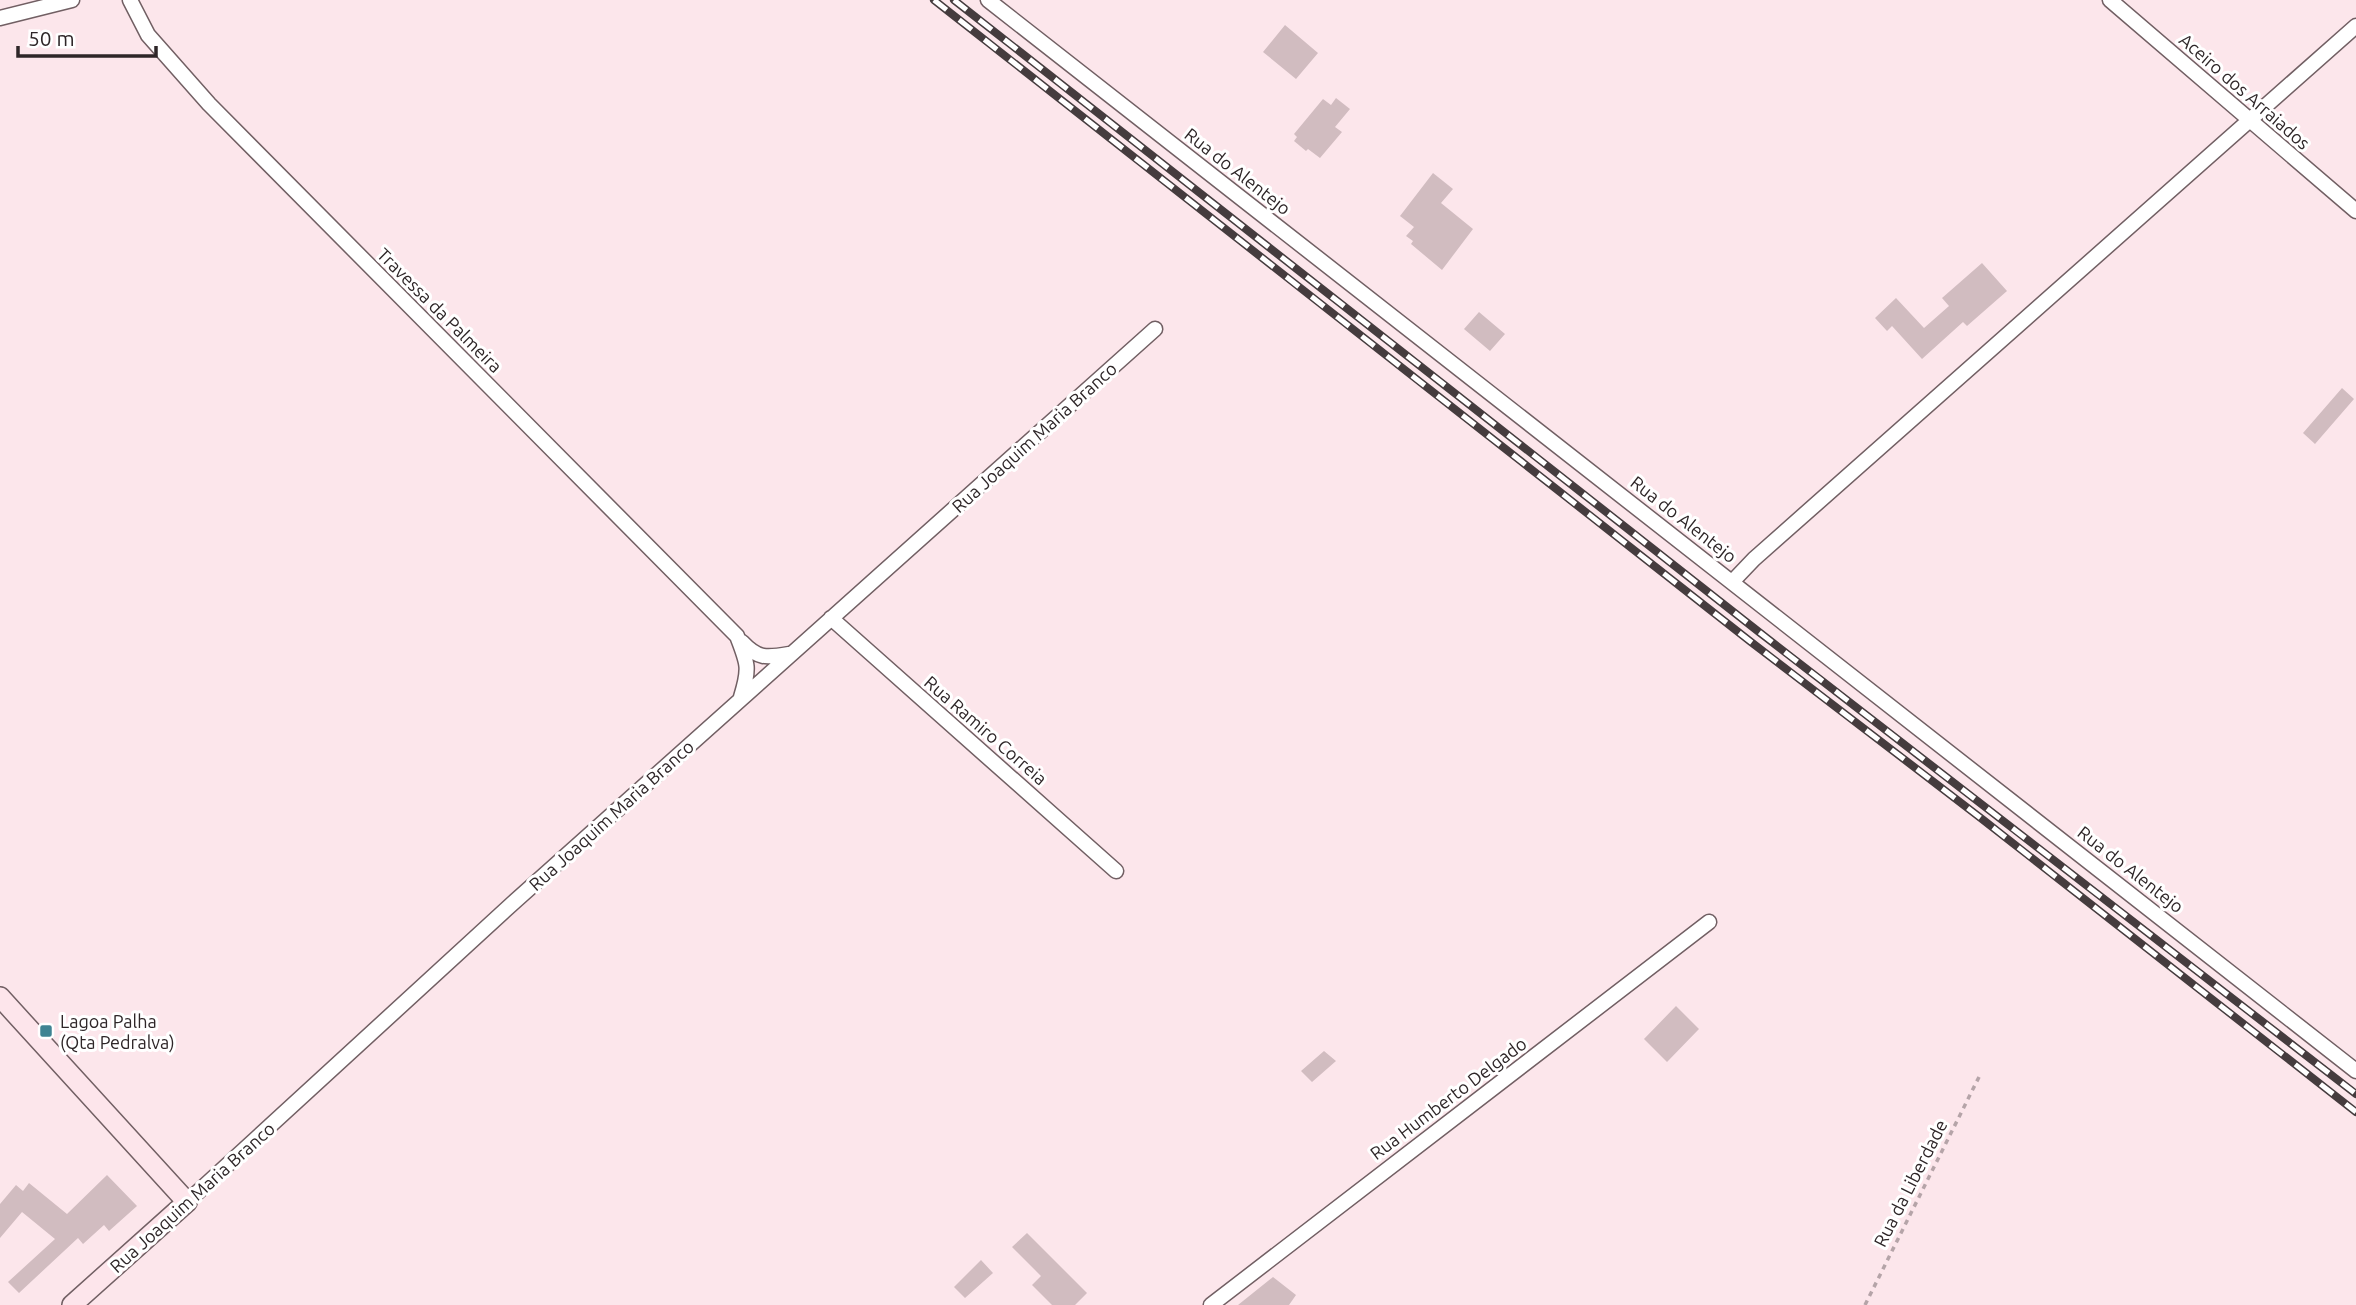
<svg xmlns="http://www.w3.org/2000/svg" width="2356" height="1305" font-family="Ubuntu,sans-serif">
<style>
.building{fill:#d1bcc0}
.lines{fill:none;stroke-linecap:round;stroke-linejoin:round}
.street-casing{stroke:#715f63;stroke-width:17}
.secondary-casing{stroke:#715f63;stroke-width:22}
.path{stroke:#b5a4a8;stroke-width:3.5;stroke-dasharray:5 5;stroke-linecap:butt}
.street{stroke:#fff;stroke-width:14}
.secondary{stroke:#fde5eb;stroke-width:19}
.rail-casing{stroke:#453c3e;stroke-width:8}
.rail{stroke:#fff;stroke-width:5;stroke-dasharray:16;stroke-linecap:butt}
.poi-dot{fill:#3f8392;stroke:#fff;stroke-width:2.5}
.labels{text-anchor:middle;dominant-baseline:central;stroke-width:6;stroke-linejoin:round;paint-order:stroke}
.street-label{font-size:18px;fill:#2e2628;stroke:#fff}
.poi-label{font-size:18px;fill:#2e2628;stroke:#fff;text-anchor:start}
</style>
<rect width="100%" height="100%" fill="#fce6eb"/>
<path class="building" d="M1285,25L1318,53L1296,79L1263,52Z
M1336,98L1350,109L1335,127L1342,132L1320,158L1308,149L1306,151L1294,141L1297,137L1294,134L1323,99L1331,105Z
M1433,173L1453,189L1441,203L1473,229L1442,270L1411,244L1413,241L1406,236L1414,227L1400,216Z
M1982,263L2007,291L1967,326L1963,322L1922,359L1892,326L1887,331L1875,318L1896,298L1924,328L1949,306L1942,298Z
M1479,312L1505,334L1490,351L1464,329Z
M2342,388L2354,399L2315,444L2303,433Z
M1676,1006L1699,1029L1667,1062L1644,1039Z
M1324,1051L1336,1061L1312,1082L1301,1071Z
M107,1175L137,1206L109,1231L104,1225L83,1244L78,1238L19,1293L8,1282L55,1239L22,1212L0,1238V1204L16,1185L23,1191L29,1183L67,1214Z
M1027,1233L1087,1293L1075,1305H1052L1032,1285L1041,1276L1012,1247Z
M981,1260L993,1273L965,1298L954,1287Z
M1273,1277L1296,1295L1289,1305H1238Z"/>
<g class="lines">
<defs>
<path id="street" d="M130,0L148,35L209,104L737,636C748,664 750,668 741,697
M988,0L2356,1071
M2110,0L2356,211
M0,18L72,0
M1733,581L1754,559L2356,26
M831,618L1116,871
M742,642C758,659 766,658 789,654
M187,1202L513,903L1155,329
M1211,1305L1709,922"/>
<path id="secondary" d="M0,997L187,1202L72,1305"/>
</defs>
<use href="#street" class="street-casing"/>
<use href="#secondary" class="secondary-casing"/>
<path class="path" d="M1865,1305L1981,1073"/>
<use href="#street" class="street"/>
<use href="#secondary" class="secondary"/>
<defs>
<path id="rail" d="M934,0L1751,642L1982,819L2356,1112
M954,0L1759,632L2356,1094"/>
</defs>
<use href="#rail" class="rail-casing"/>
<use href="#rail" class="rail"/>
</g>
<rect class="poi-dot" x="39" y="1024" width="14" height="14" rx="3.5"/>
<g class="labels">
<g class="street-label">
<text transform="translate(2245 91) rotate(41)">Aceiro dos Arraiados</text>
<text transform="translate(1238 171) rotate(38)">Rua do Alentejo</text>
<text transform="translate(440 310) rotate(45)">Travessa da Palmeira</text>
<text transform="translate(1034 437) rotate(-42)">Rua Joaquim Maria Branco</text>
<text transform="translate(1684 519) rotate(38)">Rua do Alentejo</text>
<text transform="translate(986 730) rotate(41)">Rua Ramiro Correia</text>
<text transform="translate(611 815) rotate(-42)">Rua Joaquim Maria Branco</text>
<text transform="translate(2131 869) rotate(38)">Rua do Alentejo</text>
<text transform="translate(1448 1098) rotate(-37)">Rua Humberto Delgado</text>
<text transform="translate(1910 1183) rotate(-63)">Rua da Liberdade</text>
<text transform="translate(192 1197) rotate(-42)">Rua Joaquim Maria Branco</text>
</g>
<g class="poi-label">
<text x="60" y="1021">Lagoa Palha<tspan x="60" dy="21">(Qta Pedralva)</tspan></text>
</g>
</g>
<path d="M18 46v10h138v-10" fill="none" stroke="#2e2628" stroke-width="3.5"/>
<text x="28" y="46" font-size="21" fill="#2e2628" stroke="#ffffff" stroke-width="5" paint-order="stroke">50 m</text>
</svg>
